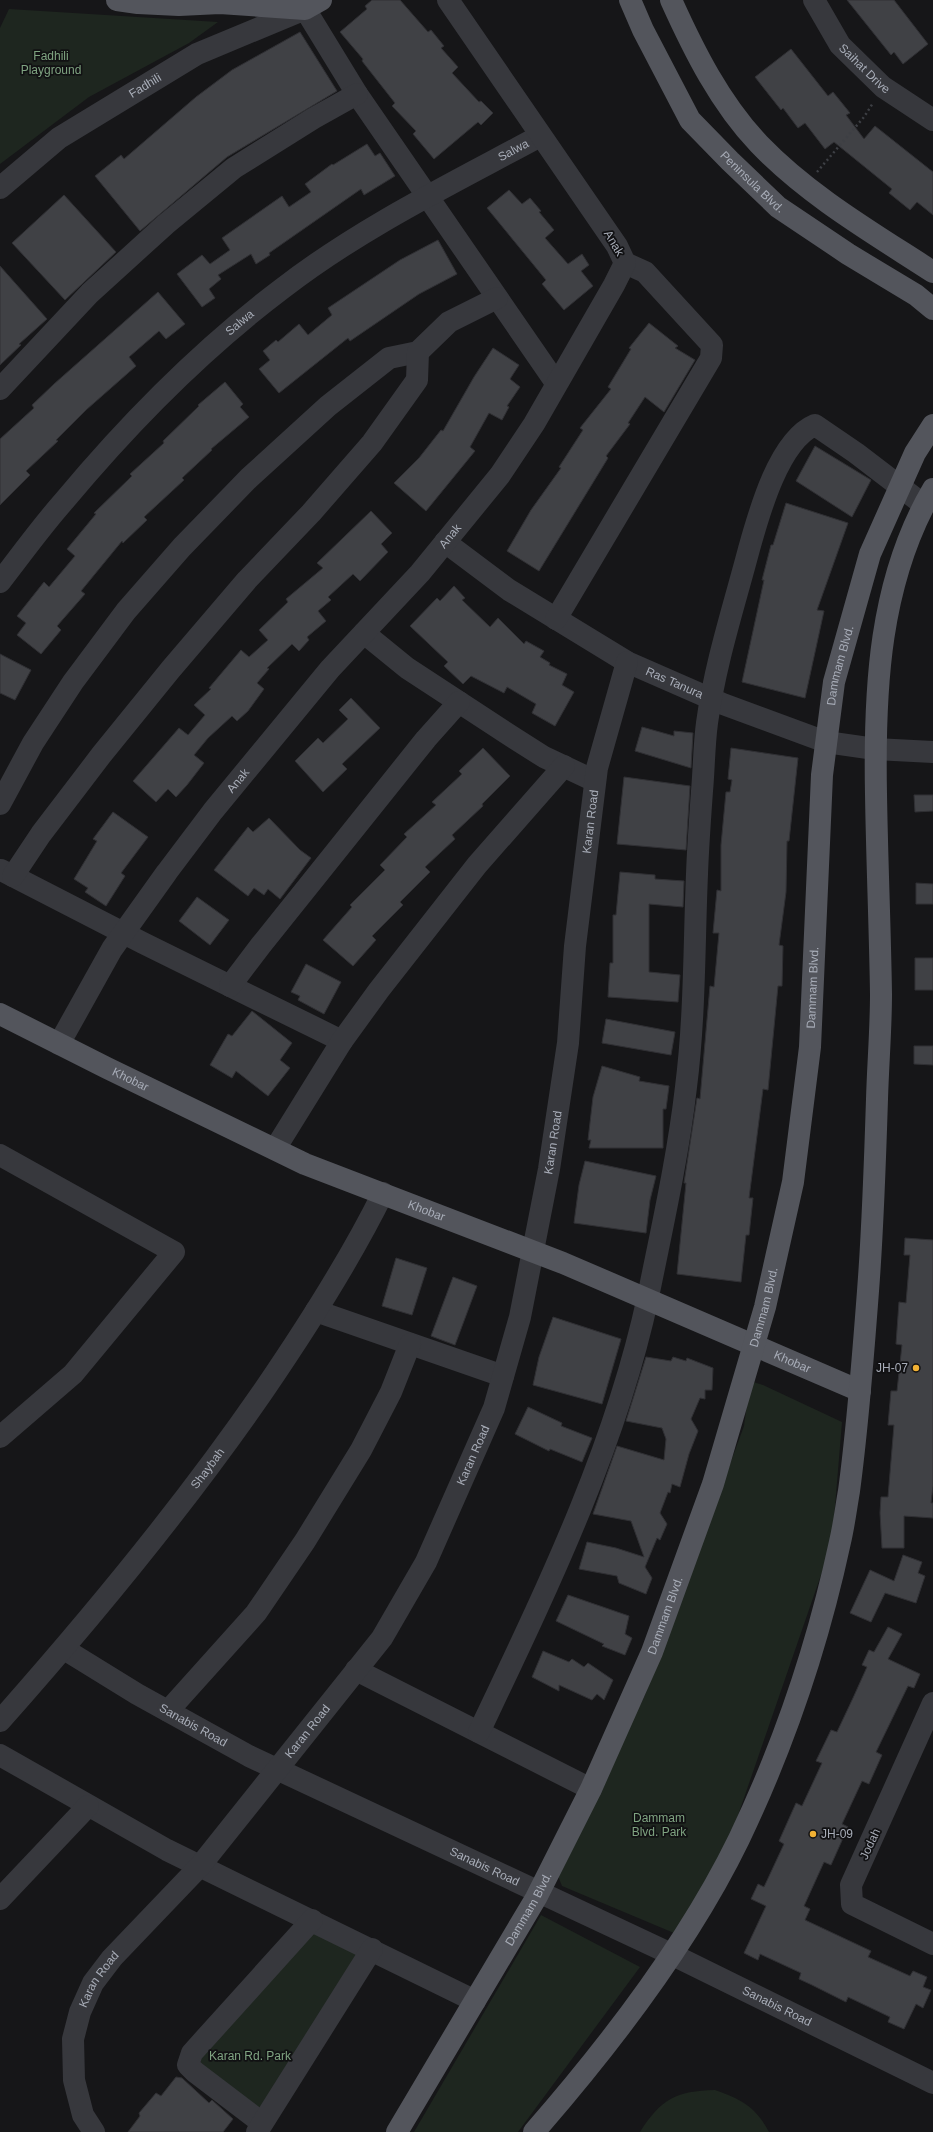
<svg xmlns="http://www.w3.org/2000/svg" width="933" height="2132" font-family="Helvetica,sans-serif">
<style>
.green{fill:#1e261f}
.building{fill:#404145;stroke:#303034}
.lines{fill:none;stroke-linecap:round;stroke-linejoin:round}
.path{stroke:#3d3f44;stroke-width:2.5;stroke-dasharray:2 3;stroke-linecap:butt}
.minor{stroke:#37383d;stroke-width:22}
.major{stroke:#53555c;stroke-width:22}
.poi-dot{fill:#f2b134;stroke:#111113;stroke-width:1.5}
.labels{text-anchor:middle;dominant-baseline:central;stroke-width:3.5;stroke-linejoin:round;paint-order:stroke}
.park-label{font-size:12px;fill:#7fa381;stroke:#111113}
.street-label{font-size:12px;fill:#a8adb8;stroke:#111113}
.poi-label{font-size:12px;fill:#a8adb8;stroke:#111113;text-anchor:end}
</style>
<rect width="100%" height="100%" fill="#161618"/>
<path class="green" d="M9,9L218,22L189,43L89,97L0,164V28Z
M750,1381L763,1385L842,1422L832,1543L725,1853L674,1933L562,1886L556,1871L645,1695L744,1426Z
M541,1915L640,1967L518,2132H414Z
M314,1932L357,1953L263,2106L257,2108L200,2068L202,2053Z
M715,2090C741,2099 756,2107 769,2132H640C661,2099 676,2091 715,2090Z"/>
<path class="building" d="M372,0H400L428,32L431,30L444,46L441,48L458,67L452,73L479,102L481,101L493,113L481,125L478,122L434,159L413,134L416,131L392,106L395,103L362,61L363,59L340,32L367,9L365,6Z
M847,0H894L928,44L903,64L894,52L891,55Z
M300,32L337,91L227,157L140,231L95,176L121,155L124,159L196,97L232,70Z
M791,49L828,96L833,92L850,113L846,115L864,139L875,126L933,172V215L917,202L910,210L889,193L892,189L834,142L825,149L805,123L798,128L783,108L781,110L755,77Z
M367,144L375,156L380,153L395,176L364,195L361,189L269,253L270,255L256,264L251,254L218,275L221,279L209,289L215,298L202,307L177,274L202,255L210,264L230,250L222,238L282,196L289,207L311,192L305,184L332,164L333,165Z
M509,190L522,204L530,198L541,211L539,212L554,230L545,238L568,264L582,254L589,265L581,271L593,286L564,310L542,284L546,280L487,208Z
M64,195L116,252L65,300L12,243Z
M438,240L457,274L419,294L350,341L348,338L279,393L259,369L270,360L263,351L276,340L278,342L299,324L308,335L332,315L328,308L400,260Z
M0,266L47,319L19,344L21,345L0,365Z
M158,292L185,324L166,339L159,331L129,357L136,366L86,410L56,440L58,441L26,471L30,475L0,505V439L34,408L32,405L54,384Z
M649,323L678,346L675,348L695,360L664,412L645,397L628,423L630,424L606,456L608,458L539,571L507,551L531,510L561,468L559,467L583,430L580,428L611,389L608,387L631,349L629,348Z
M493,348L519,365L510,379L520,387L507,406L509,407L502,420L489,413L470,447L475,451L426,511L394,483L419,458L441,430L443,431L474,377Z
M225,382L243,404L240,407L249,417L211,449L212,450L182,478L184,480L144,517L147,520L123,543L122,541L81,591L85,594L57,626L61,630L41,654L17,635L26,623L17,616L44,582L49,587L75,556L67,549L96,514L94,513L132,476L130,474L164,443L163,441L199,406L198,405Z
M815,446L871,480L852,517L796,481Z
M786,503L848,523L817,610L824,611L805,698L742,682L764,580H762L771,545H773Z
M371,511L392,533L381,544L388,552L360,581L353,574L328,597L331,600L318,611L326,621L307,637L309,640L299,651L292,644L267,668L269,669L257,683L264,689L248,711L237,721L232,716L208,738L194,755L204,763L187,785L176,797L168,789L156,802L133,781L179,728L188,735L205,715L194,705L211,689L209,688L241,650L249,657L268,640L259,630L288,602L286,599L323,568L317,563Z
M454,586L465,598L462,600L490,627L498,618L524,644L526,641L544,651L540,657L550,663L549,665L567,674L562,685L574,692L555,726L532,713L536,704L507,687L504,693L471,676L463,684L444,666L448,662L410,626L437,598L440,601Z
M0,654L31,670L15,700L0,693Z
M351,698L380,728L342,764L347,769L323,792L295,761L318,738L323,743L348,719L339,710Z
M642,727L674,736V731L693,733L691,768L635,751Z
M483,748L510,776L482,804L483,806L452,835L455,839L425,867L430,872L400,902L403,905L372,936L376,940L353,966L323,940L352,907L350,905L385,870L380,865L407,837L404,834L436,805L432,802L462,774L459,771Z
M731,748L798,758L789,841H787L786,892L779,945L783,946L782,986H778L768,1090L763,1089L749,1198H753L749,1235H746L741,1282L677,1274L686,1183H684L697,1098L700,1099L710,986L714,987L719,933H713L717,890L721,891V845L726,792H730L732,780L728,779Z
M624,777L690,786L686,850L617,844Z
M914,795H933V811L915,812Z
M113,812L148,837L121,873L125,876L106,906L85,892L88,888L74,879L97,841L93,839Z
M269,818L300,850L311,858L280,899L268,889L264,895L254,888L248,896L214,870L248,827L253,832Z
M620,872L655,875V879L684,881L683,907L649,904V972L680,975L678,1002L608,997L610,963H613V915H616Z
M916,883L933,884V904H916Z
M197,897L229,920L210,945L179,921Z
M915,958H933V990H915Z
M306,964L341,982L324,1014L298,1000L300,996L291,992Z
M252,1011L292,1043L280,1060L290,1068L268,1096L236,1071L232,1078L210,1065L228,1034L232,1036Z
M606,1019L675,1032L671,1055L602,1043Z
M914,1046H933V1065L914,1064Z
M602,1066L640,1077L639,1081L669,1086L666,1109H663V1148H589L591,1140H588L593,1097Z
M585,1161L656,1176L650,1200L646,1233L574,1223L579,1185Z
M905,1238L933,1240V1486L931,1503H933V1518L904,1516V1548H882L880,1513L881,1497H888L894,1425H888L891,1391H897L902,1345L896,1344L899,1302L906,1303L910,1255H904Z
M396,1258L427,1268L412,1315L382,1306Z
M453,1277L477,1286L455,1345L431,1336Z
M553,1317L621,1339L602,1404L533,1385L539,1357Z
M646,1357L671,1361L673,1357L686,1361L687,1358L713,1368L712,1390H705V1399L700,1398L691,1419L698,1431L689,1454L680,1487L672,1484L670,1493L668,1492L660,1513L667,1524L660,1540L657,1538L645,1567L652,1578L646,1594L619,1583L617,1576L579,1569L587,1542L616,1548L644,1557L631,1521L593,1514L617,1446L664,1460L666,1439L662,1428L626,1421Z
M528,1407L562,1423L561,1426L592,1438L582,1462L550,1449L549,1451L515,1434Z
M903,1555L922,1562L918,1573L925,1576L916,1603L885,1593L871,1622L850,1613L870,1570L894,1581Z
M568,1595L629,1616L625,1634L632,1638L625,1655L602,1646L604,1644L556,1621Z
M888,1627L902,1634L888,1659L920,1674L914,1688L908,1686L876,1752L882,1755L869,1784L862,1781L842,1824L848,1827L831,1865L824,1862L804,1906L810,1909L805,1920L871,1951L868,1957L910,1976L913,1971L927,1977L923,1987L931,1990L923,2008L916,2004L904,2029L888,2022L890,2017L848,1997L846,2002L812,1985L799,1979L801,1973L760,1954L758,1960L744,1953L766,1906L751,1899L758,1884L764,1887L784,1844L779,1841L796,1803L802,1806L822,1763L816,1761L831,1730L837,1732L853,1698L867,1667L862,1665L869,1650L874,1652Z
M543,1651L569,1662L572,1659L584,1667L588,1663L613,1680L604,1700L597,1694L592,1700L559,1685V1691L532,1677Z
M176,2077L182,2078L209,2103L212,2100L233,2119L223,2132H128L140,2116L139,2113L156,2093L161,2096Z"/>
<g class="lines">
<path class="path" d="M817,172L864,117L873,103"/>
<g class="minor">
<path id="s1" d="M814,0L840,45L883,87L933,120"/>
<path id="s2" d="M0,188L59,138L197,54L305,9L357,94L556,383"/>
<path d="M0,389L90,293L166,224L234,168L314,118L357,94"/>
<path id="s3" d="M445,542L509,590L627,662L723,704L826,742L875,749L933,752"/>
<path id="s4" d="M0,582C21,555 41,527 64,501C129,423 202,349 283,288C362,227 453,183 540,136"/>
<path d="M556,619L711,358L712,345L645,272L625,263"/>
<path d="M364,633L407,668L514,738L544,757L595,781"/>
<path d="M0,804L33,743L73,682L126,611L182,547L249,478L328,406L389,358L418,352"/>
<path d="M1,870L143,943L342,1041"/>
<path d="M13,876L41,834L102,754L171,669L247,580L311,513L372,443L417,380L418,352L449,322L497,298"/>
<path d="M230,986L261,945L426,739L459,702"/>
<path id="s5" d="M59,1044L112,949L167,872L213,811L330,669L420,573L500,475L534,424L614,285L625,263L617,246L448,0"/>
<path d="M275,1149L342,1041L379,990L477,865L564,766"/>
<path d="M0,1155L174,1252L73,1374L0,1437"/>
<path d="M316,1311L503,1376"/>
<path id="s6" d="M64,1649L137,1694L249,1756L671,1954L933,2083"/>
<path d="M356,1670L591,1789"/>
<path d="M933,1703L851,1885L852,1904L933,1944"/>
<path d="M168,1711L256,1613L305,1541L361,1450L391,1392L410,1344"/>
<path id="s7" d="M0,1721C94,1615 184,1506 264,1390C307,1327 349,1262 383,1193"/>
<path d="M479,1732C545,1593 615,1450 648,1297C662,1228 678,1157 686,1087C695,1016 694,945 697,874C698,846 700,819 702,791C704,769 704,745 707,723C715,664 734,606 749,549C759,513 779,440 815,425L856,453L924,505"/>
<path d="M0,1755L167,1850L475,2001"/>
<path d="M0,1899L88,1806"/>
<path d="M262,2123L195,2072L188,2065L192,2053L312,1920"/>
<path id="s8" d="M94,2132L83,2115L74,2080L73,2039L80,2012L93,1983L112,1958L200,1866L382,1638L426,1562L494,1408L520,1317L549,1169L568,1043L575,946L597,768L627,662"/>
<path d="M257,2132L372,1949"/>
</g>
<g class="major">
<path d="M117,0L138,3L179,5L220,3L305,9L321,0"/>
<path id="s9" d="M630,0L643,30L690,120L730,161L778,207L848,254L916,295L933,309"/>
<path d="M671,0C694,51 720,103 759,144C809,196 873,233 933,272"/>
<path id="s10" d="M0,1014L107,1068L305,1164L563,1263L860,1391"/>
<path id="s11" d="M397,2132L536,1898L591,1789L652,1652L713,1484L765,1307L793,1182L810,1047L822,775L834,682L870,554L915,453L933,425"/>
<path d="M534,2132C609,2046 689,1942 739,1839C784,1745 818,1644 840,1542C844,1525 846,1508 849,1491C858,1424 863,1358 868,1291C873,1227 875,1163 877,1099C878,1064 881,1029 881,994C880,927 877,860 876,794C874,689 879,581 933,489"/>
</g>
</g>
<g class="poi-dot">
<circle cx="916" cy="1368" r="4"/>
<circle cx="813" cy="1834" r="4"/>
</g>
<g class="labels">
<g class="park-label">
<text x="51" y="56">Fadhili<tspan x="51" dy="14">Playground</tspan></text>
<text x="659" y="1818">Dammam<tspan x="659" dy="14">Blvd. Park</tspan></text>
<text x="250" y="2056">Karan Rd. Park</text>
</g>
<g class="street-label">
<text stroke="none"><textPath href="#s1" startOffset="86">Saihat Drive</textPath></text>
<text stroke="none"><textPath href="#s2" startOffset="178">Fadhili</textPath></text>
<text stroke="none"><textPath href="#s4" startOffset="678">Salwa</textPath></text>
<text stroke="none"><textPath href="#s9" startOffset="222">Peninsula Blvd.</textPath></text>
<text transform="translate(614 243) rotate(59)">Anak</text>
<text stroke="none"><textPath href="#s4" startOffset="354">Salwa</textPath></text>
<text stroke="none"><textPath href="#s5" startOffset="643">Anak</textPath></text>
<text stroke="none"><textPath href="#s11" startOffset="1555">Dammam Blvd.</textPath></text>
<text stroke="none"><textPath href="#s3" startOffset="270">Ras Tanura</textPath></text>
<text stroke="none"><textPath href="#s5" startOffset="319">Anak</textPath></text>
<text stroke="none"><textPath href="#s8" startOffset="1459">Karan Road</textPath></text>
<text stroke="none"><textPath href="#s11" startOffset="1231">Dammam Blvd.</textPath></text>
<text stroke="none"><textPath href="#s10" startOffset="146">Khobar</textPath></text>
<text stroke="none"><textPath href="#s8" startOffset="1136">Karan Road</textPath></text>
<text stroke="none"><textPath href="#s10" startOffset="470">Khobar</textPath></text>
<text stroke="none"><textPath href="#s11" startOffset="907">Dammam Blvd.</textPath></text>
<text stroke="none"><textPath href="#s10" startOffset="866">Khobar</textPath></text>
<text stroke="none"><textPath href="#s8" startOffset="812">Karan Road</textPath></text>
<text stroke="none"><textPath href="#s7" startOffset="327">Shaybah</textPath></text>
<text stroke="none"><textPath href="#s11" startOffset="583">Dammam Blvd.</textPath></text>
<text stroke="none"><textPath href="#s6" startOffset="150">Sanabis Road</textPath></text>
<text stroke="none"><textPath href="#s8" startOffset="488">Karan Road</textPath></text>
<text transform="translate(870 1844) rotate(-65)">Jodah</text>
<text stroke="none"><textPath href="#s6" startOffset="474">Sanabis Road</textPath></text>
<text stroke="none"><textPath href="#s11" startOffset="259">Dammam Blvd.</textPath></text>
<text stroke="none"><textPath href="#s8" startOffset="163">Karan Road</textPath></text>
<text stroke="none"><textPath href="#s6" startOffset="798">Sanabis Road</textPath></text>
</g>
<g class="poi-label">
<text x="908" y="1368">JH-07</text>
<text x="821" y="1834" text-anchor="start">JH-09</text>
</g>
</g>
</svg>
